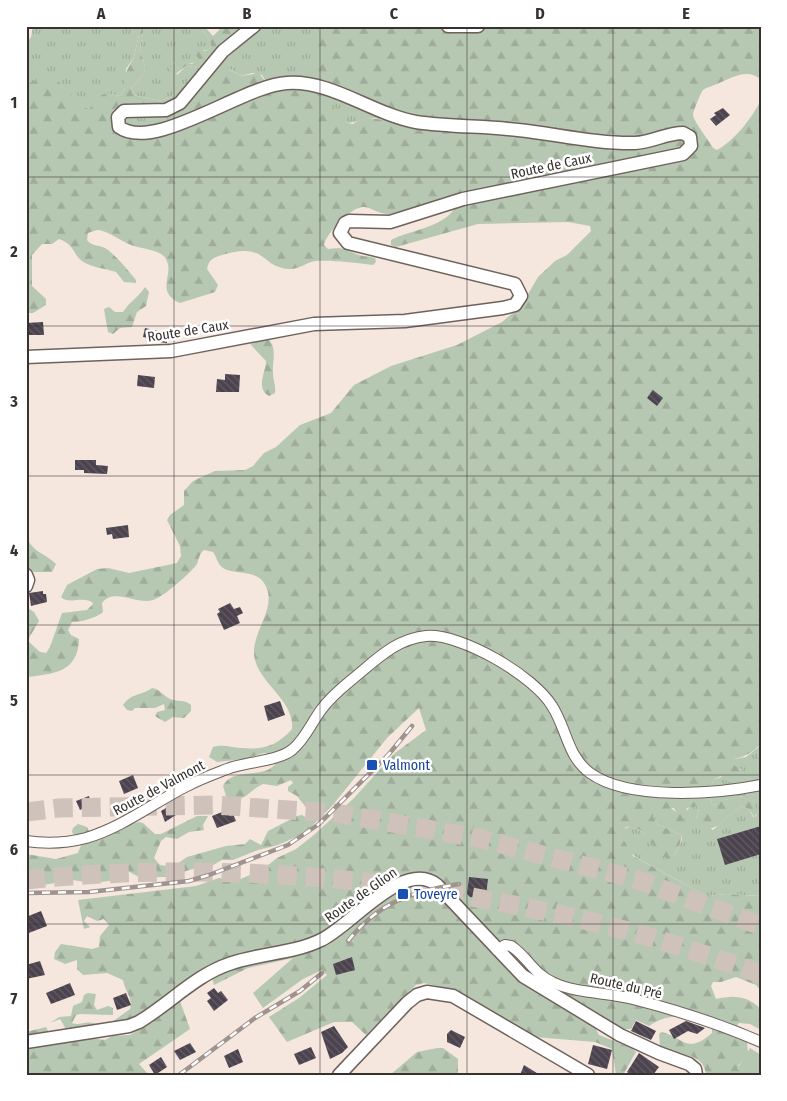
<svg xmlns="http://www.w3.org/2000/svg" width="787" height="1101" font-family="'Fira Sans Condensed',sans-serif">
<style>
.grass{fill:url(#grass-tufts)}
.forest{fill:url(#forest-firs)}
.pitch{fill:#b7c8b2}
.building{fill:url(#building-back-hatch)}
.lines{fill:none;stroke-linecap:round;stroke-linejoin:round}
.motorway-tunnel{stroke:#cfc2bb;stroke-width:19;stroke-dasharray:19 9;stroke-linecap:butt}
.minor-casing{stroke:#6f625c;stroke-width:12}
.tertiary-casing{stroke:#6f625c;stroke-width:15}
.minor{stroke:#fff;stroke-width:10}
.tertiary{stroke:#fff;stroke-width:12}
.rail-casing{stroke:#9e938e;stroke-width:4.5}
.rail{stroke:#fff;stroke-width:2.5;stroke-dasharray:8;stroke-linecap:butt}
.grid{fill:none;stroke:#37322f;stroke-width:1;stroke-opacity:0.55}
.transit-dot{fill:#1a4fb4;stroke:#fff;stroke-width:2}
.labels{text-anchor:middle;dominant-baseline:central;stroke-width:5;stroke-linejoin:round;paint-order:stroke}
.street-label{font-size:14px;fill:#37322f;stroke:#fff}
.transit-label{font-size:14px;fill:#164399;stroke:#fff;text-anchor:start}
.neatline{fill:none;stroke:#37322f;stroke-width:2}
.grid-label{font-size:16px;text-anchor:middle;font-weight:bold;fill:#37322f}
</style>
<defs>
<pattern id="grass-tufts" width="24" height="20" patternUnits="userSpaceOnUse" patternTransform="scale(1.25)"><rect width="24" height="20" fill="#b7c8b2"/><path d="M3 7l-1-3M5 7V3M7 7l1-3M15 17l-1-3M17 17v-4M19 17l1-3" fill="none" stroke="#9eac99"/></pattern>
<pattern id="forest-firs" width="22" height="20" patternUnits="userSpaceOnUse" patternTransform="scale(1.25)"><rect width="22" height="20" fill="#b7c8b2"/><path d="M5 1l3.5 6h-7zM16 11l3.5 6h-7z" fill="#9eac99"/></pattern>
<pattern id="building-back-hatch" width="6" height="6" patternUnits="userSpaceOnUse" patternTransform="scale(1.25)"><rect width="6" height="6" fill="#4b434e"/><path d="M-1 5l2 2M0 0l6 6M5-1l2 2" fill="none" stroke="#635c65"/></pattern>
</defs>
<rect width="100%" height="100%" fill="#f5e6de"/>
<path class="grass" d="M33,26H141L134,57L126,69L125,88L120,96L111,94L89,109L36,80L26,84V44L31,37Z
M144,26H200L210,41L211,47L209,50L193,51L198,58C192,69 182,59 173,63L177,75L186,66L203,68L253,26H323L316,55L356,94L376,103L389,120L373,118L349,123L343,121L329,104L270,88L262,75L252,73L241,76L230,69L215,68L198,92L151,137L113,118C126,101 127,102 147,105C153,106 161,103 168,102L183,84L171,97L160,101L133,95L131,88L144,74L145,66L140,49Z
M761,745V896L726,894L707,896L639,859L629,852L620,834L621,830L631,826C641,830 654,840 657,850L674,857L682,840L681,835L657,824L653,817L658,808H671L676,812L686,811L691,806H697L699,809L696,818L713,830L741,806L749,809L753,817L756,816L757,812L753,801L741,796L734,800L727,799L715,805L712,804L709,794L713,780L742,770L733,766L731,763L734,759L746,757Z"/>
<path class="forest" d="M141,26H144L140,49L145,66L144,74L131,88L133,95L160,101L171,97L183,84L188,87C168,116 146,97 123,106L121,134L166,122L198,92L215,68L224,66L241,76L259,73L270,88C292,92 311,88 330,104C338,111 341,123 353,124C365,115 375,120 389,120L376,103L361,95L311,78L317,44L323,26H761V80C748,67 731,78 717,84C713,86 707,87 703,90C701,92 693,112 693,115C693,120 709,141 713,148L717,150C734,141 752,118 761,100V744C751,753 747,756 734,759L732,763L744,773L740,782H729L721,776L713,780L709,794L712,804L715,805L723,800L745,796L753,801L758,812L754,817L749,809L741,806L718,826L706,830L696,818L699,809L697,806L687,808C684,816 688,820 679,823L674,820L676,812L674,808L658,809L653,817L657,824L681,835C682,843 677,850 674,857L670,859L659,855C653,843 641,824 626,827L620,834L633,856L707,896L726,894L761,896V991L756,985L736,977L721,982H713L711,986L716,999C733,995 747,995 761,1009V1030L750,1024L739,1023L734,1029L747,1042L748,1053L738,1066L748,1075H706C704,1049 673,1058 660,1047L659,1034L661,1032C683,1036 686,1056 712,1033V1026C687,1019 673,1010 649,1026L636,1020L631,1029H620L601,1021L595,1027L599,1035L632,1048L636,1052L623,1075H616L612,1049L595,1042L534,1037L454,990L424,983L416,985L366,1035L352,1022H334L287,1042L269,1017L299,998L327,975L322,970L303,979L263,1008L253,993L293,958L248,968L214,985L212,978L180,1001L190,1029L139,1064L149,1075H26V1032L46,1027L49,1033L105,1040L112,1036L130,1035L153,1022L143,1017L112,1022L130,1009C133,997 125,992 123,980L107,973L83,975L77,969V960L65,964L54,959L55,952L61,944L92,949L99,947L100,936L109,925L104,919L97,921L87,916L84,921L90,927L84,929L78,900L196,886L219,878L238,880L262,870L277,858L296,849L315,834L353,799L395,753L426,730L419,708L387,738L332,806L305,833L278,845L258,850L233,860H222L206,869L196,868L167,877H156L149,869L137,876L124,869L109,881L93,883L72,880L26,888V854L56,859L78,853L81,845L72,832L73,828L78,824L87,827L90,833L139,822L143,823L155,834H161L197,816H208L203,825L204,830L189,832L177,839L166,837L161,841L154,858L160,865L173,867L187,857L226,846L245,844L250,839L261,845L268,831L297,816L302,815L308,819L312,815L297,796L288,791V787L293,783L291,780L277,786L263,784C249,790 243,806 226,796L223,786C234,765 267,782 278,760L274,754L264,753L244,759L217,762L209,757L213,747C223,744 231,747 241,748C263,750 277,746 292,729C295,699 255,682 254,653C253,630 279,605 264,583C255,569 233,575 223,568C217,564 217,557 213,552L204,550C199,554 199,559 197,564C192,572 162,598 153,600C136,605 114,587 102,603L103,612C98,617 79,623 72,622L68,630L71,635L79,639C78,673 53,674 26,677V607L34,612L39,621L29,638V642L40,652L46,653L50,647L62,613L87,610L93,604L92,602C81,596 69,605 61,597L67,585L97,569L108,568L129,573L177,563L181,556L180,546L167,520L170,515L184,505V491L193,481L215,471L245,470L253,466L264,453L276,447L300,425L331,413L354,385L391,366L457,345L502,322L521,306L538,277L555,261L567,255L591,231L590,226L568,222L478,224L396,247L391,245V240C410,230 442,228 455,208L453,199L449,196C430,202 410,210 390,214C380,215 373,208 364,207C351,206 326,234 324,245L328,249C345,247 344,249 359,255C364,257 369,256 375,258L376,262L373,265C355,263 334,260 315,261C307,262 300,269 290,269C260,268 268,241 222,255C213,258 209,259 207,269L218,285L215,292L180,303C154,291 175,275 166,259C161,250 144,249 134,246C123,243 111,232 99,230C95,230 92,232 88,233L87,240C93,248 101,244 108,250C118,258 128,270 136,280V283L124,282L116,272C104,268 92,268 82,261C72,253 75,245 59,239L52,244H42L32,255V286L46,299V305L33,313H26V84C65,65 62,97 89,109L100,96L106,93L120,96L125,88L124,76L134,57Z
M200,26H204L213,36L223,26H253L203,68L186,66L173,76L170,69C175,58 182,62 192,64L198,58L192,51L193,48L197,46L204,51L209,50L211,47L210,41Z
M145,287L149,292L146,306L137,312L132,327L120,328L113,334L108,332L104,309L109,307L115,312H123C131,300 138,298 145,287Z
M267,338C278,347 272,361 273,373C273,380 276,386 275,393L269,396C255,388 266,372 266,361L251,345L253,340Z
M26,536C33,553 45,553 56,564L52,572H34L26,568Z
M152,688C159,689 163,695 170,699C177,702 185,699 191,705V711L184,718L173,717L165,722L155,716L157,712L165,710L164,704L155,708H135L132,711L127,710L123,705C131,693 141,696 152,688Z
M88,993L96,994L94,1005L97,1010L108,1006L113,1008V1015L80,1014L76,1015L72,1023C81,1027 87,1018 100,1026L67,1031L60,1019L50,1023L59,1017L71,1016L73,1006L82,1002L84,995Z
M437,1048H443L458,1059V1075H390L417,1052Z"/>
<path class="pitch" d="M750,1048L761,1055V1075H746L737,1069Z"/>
<path class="building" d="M723,108L730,115L716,126L710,119L716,115L714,113Z
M43,322L44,335H26V323Z
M145,328L167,333V343L148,341L149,338L143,337Z
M225,374L240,375L239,392H216L217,379L225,380Z
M138,375L155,377L154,388L137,386Z
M653,390L663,398L657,406L647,398Z
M75,460H96V465L108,466L107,474L84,473V470H75Z
M128,525L129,537L113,539L112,534L107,535L106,528Z
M43,591V594H46L47,602L31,606L29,593Z
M230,603L234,609L240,607L243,613L237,616L240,623L224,630L217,614L220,612L218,609Z
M280,701L285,715L268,721L264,706Z
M133,775L138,788L124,794L119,781Z
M89,796L91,805L80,810L76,801Z
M203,796L207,804L199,809L194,800Z
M176,802L182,811L165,822L161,811Z
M227,810L230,816L233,814L236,821L217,828L212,816Z
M761,826V854L725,865L717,839Z
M469,877L488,879L486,896H483V899L470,897L467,894Z
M41,911L47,926L26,934V917Z
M352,957L355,970L336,975L333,964Z
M40,961L45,975L26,979V965Z
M70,983L75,995L51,1004L46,993Z
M214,988L218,993L221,991L228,1000L214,1011L207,1001L211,998L207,993Z
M126,993L131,1005L117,1010L113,998Z
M636,1021L656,1031L651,1040L631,1031Z
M686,1021L705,1028L697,1034L688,1031L674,1039L669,1030Z
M334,1026L348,1047L342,1053L330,1059L321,1032Z
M451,1030L465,1037L460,1048L447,1042V1034Z
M190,1043L196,1052L180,1060L174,1051Z
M593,1045L612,1050L607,1069L588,1064Z
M311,1047L316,1058L299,1065L294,1054Z
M238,1049L243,1062L229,1068L224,1056Z
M639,1053L659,1067L653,1075H631L627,1072Z
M161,1057L167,1067L155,1075L149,1065Z
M524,1065L540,1075H520Z"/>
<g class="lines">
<path class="motorway-tunnel" d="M26,812L59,808L214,805L335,813L478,838L638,880L761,926
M26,880C227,859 433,880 628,931C673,943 717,959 761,974"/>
<defs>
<path id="minor" d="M26,841C46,844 67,843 86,838C123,827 153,803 187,786C200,779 214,774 227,769C245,762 280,761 293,749C305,739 312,722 321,710C331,696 343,687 355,677C377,659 396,639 426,636C461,633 534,676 552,706C567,729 567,756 590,773C629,801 716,794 761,785
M497,950L505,945L511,946C528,957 532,973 554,983C579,994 607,992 633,999C676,1010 720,1024 761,1042"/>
<path id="tertiary" d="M448,26H478
M26,357L171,351L314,324L405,321L503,308L515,305L521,296L515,284L348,243L340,233L345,223L349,221L390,222L463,199L683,154L691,146L690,137L683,133C667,133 652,142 635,143C599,144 555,134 518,130C485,126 450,127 416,122C372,114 332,80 287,83C244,85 154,153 119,127L118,117L124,111L166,110L180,103L223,51L254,26
M26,575L28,580L26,586
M26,1042L129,1026L139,1022C169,1004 196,975 229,964C259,953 293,954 321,940C351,926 404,858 437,885L523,976L620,1035L659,1053L689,1064L695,1069L696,1075
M339,1075L407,1003L417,995L427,992L453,996L588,1075"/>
</defs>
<use href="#minor" class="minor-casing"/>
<use href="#tertiary" class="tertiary-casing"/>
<use href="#minor" class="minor"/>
<use href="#tertiary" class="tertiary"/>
<defs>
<path id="rail" d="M26,893L89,892L189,881L209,875L288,845L319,824L389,754L412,726
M348,941C379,902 411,892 459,884
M179,1075L255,1018L300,991L322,973"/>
</defs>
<use href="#rail" class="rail-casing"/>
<use href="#rail" class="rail"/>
</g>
<path class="grid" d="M174,26V1075M320,26V1075M467,26V1075M613,26V1075M26,177H761M26,326H761M26,476H761M26,625H761M26,775H761M26,924H761"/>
<g class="transit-dot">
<rect x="366" y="759" width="12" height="12" rx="2.5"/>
<rect x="397" y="888" width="12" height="12" rx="2.5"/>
</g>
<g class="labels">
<g class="street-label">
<text transform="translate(551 166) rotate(-12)">Route de Caux</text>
<text transform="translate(188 331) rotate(-9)">Route de Caux</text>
<text transform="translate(159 788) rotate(-28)">Route de Valmont</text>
<text transform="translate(361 895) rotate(-35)">Route de Glion</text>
<text transform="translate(626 986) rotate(13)">Route du Pré</text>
</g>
<g class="transit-label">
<text x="383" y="765">Valmont</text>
<text x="414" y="894">Toveyre</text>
</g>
</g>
<rect width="787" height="1101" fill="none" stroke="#ffffff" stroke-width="55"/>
<rect x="28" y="28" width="732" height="1046" class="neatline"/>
<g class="grid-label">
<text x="101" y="19">A</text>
<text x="247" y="19">B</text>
<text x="394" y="19">C</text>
<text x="540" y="19">D</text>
<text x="686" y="19">E</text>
<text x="14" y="108">1</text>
<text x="14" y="257">2</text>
<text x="14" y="407">3</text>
<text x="14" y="556">4</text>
<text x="14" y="706">5</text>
<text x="14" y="855">6</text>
<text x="14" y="1004">7</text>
</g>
</svg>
